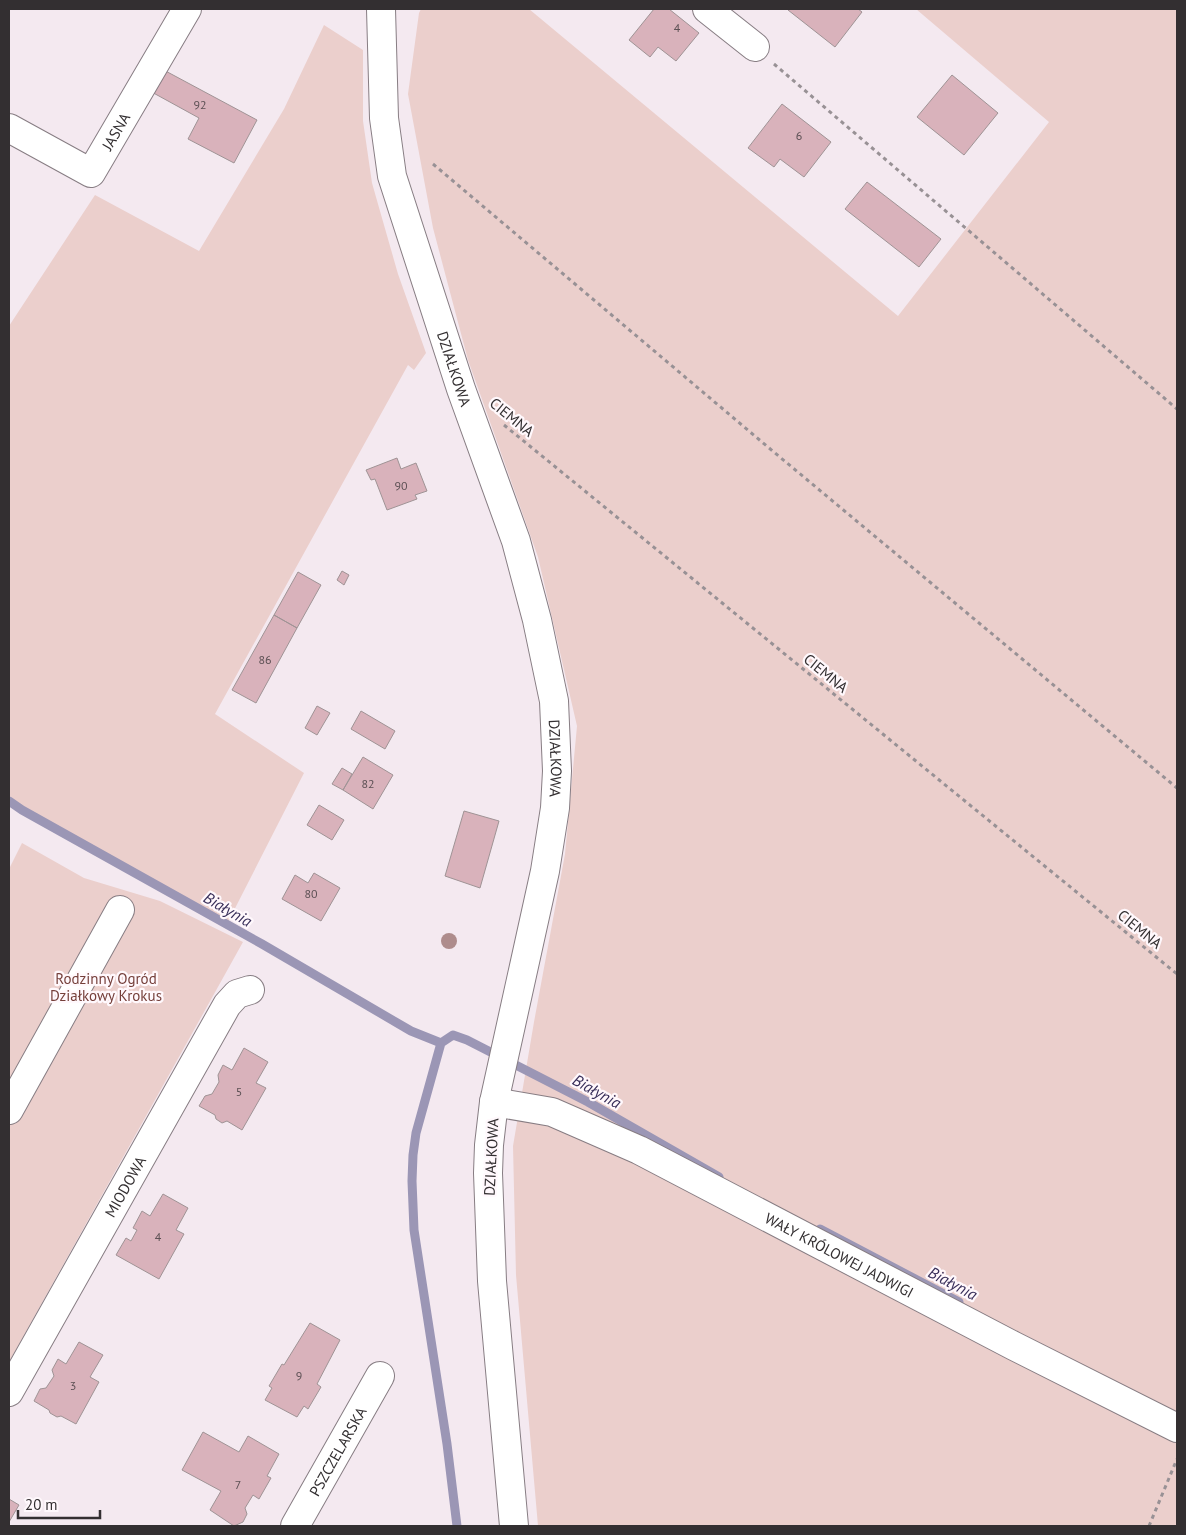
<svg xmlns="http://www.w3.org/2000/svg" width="1186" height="1535" font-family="'PT Sans',sans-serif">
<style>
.green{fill:#ebcfcc}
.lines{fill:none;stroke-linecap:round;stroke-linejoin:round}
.stream{stroke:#9b96b5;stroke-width:9}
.building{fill:#d9b2bb;stroke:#9f9395}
.minor-casing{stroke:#877d83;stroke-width:30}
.path{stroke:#989195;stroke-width:3;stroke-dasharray:4 4;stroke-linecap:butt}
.minor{stroke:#fff;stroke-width:28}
.tree{fill:#ae8c8c}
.labels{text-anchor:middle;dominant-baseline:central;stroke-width:4.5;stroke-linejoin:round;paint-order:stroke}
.number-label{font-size:12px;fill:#5c5054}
.street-label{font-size:15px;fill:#332f31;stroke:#fff8fc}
.park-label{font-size:15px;fill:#753f3a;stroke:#fff8fc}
.water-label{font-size:16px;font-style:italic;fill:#382e59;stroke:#fff8fc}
</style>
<rect width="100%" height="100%" fill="#f4e9f0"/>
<path class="green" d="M421,9H529L898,316L1049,122L916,9H1177V1526H538L516,1275L513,1146L534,1022L565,854L577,726L538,557L468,360L433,228L408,94L419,13Z
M324,25L363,50V121L372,183L398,274L426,353L414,370L408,365L215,714L304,773L227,924L22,810L9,801V326L95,195L199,251L284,109Z
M22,843L84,878L160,901L243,942L9,1362V869Z"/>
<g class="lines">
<path class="stream" d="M9,801L22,810L262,944L411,1031L441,1043L453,1035L467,1040L588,1102L719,1177
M441,1043L416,1133L413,1155L412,1181L414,1230L447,1444L457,1526
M820,1229L959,1302"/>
</g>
<path class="building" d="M654,9H669L699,33L676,61L658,47L650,57L629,40Z
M789,9H858L862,12L835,47L788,10Z
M160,68L257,120L234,163L188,139L199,118L148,90Z
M952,75L998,113L964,155L917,117Z
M782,104L831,142L804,177L780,159L774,167L748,148Z
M867,182L941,239L919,267L845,209Z
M397,458L401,469L416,463L427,491L415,495L417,499L387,510L375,479L371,480L366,470Z
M342,571L349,575L344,585L337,580Z
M298,572L321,585L297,628L274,615Z
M274,615L297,628L256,703L232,690Z
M317,706L330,713L317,735L305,728Z
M361,711L395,731L385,749L351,729Z
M363,757L393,775L373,809L343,790Z
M342,768L352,774L343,790L332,784Z
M319,805L344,820L332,840L307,825Z
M464,811L499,821L480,888L445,876Z
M314,873L340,888L321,921L282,899L295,875L308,883Z
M244,1048L268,1062L256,1083L266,1088L242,1130L227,1121L222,1123L216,1119L215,1115L199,1106L205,1096L212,1094L219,1082L218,1075L223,1065L232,1070Z
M163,1194L188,1208L176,1230L184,1234L159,1279L116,1255L126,1238L131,1241L137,1230L133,1228L142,1211L150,1216Z
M310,1323L340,1340L317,1384L321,1387L308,1409L304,1406L297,1417L265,1400L272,1388L269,1386L282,1364L284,1365Z
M79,1342L103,1355L90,1377L99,1382L76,1424L61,1416L57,1417L50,1413L49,1410L34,1401L40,1389L46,1388L54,1376L52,1370L58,1359L66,1364Z
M203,1432L239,1452L248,1436L279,1454L267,1476L271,1478L259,1499L253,1495L245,1508L247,1514L243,1522L234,1526L210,1510L221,1491L182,1470Z
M9,1499L19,1505L9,1522Z"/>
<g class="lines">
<defs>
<g id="minor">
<path id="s1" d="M381,9L384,118L392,176L461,389L516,541L537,620L554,701L557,771L555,808L545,871L494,1102L489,1145L488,1173L492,1281L514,1526"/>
<path d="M707,9L755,47"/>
<path id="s2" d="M9,128L91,173L187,9"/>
<path id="s3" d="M494,1102L552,1112L639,1150L1014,1346L1177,1428"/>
<path d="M9,1110L120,910"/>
<path id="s4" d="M9,1392L227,1005L237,994L250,990"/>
<path id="s5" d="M295,1526L380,1376"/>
</g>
</defs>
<use href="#minor" class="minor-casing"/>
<path class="path" d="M774,64L1177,409
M433,164L775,453L1177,788
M504,425L1177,974
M1149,1526L1177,1459"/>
<use href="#minor" class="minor"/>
</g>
<circle class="tree" cx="449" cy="941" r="8"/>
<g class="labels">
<g class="number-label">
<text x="677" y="27">4</text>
<text x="200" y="104">92</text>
<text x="799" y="135">6</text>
<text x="401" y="485">90</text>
<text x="265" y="659">86</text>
<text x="368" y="783">82</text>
<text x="311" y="893">80</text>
<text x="239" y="1091">5</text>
<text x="158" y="1236">4</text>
<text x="299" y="1375">9</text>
<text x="73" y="1385">3</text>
<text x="238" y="1484">7</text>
</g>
<g class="street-label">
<text stroke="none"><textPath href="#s2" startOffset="142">JASNA</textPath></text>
<text stroke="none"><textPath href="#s1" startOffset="370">DZIAŁKOWA</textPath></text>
<text transform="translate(512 417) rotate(39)">CIEMNA</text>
<text transform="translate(826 673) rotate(39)">CIEMNA</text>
<text stroke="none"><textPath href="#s1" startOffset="775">DZIAŁKOWA</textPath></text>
<text transform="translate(1140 929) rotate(39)">CIEMNA</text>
<text transform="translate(491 1157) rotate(-87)">DZIAŁKOWA</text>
<text stroke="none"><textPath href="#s4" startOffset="236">MIODOWA</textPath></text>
<text stroke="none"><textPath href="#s3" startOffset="380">WAŁY KRÓLOWEJ JADWIGI</textPath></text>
<text stroke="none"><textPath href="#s5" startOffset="86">PSZCZELARSKA</textPath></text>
</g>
<g class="park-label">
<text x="106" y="978">Rodzinny Ogród<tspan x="106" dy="17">Działkowy Krokus</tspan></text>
</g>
<g class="water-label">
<text transform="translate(228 909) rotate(30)">Białynia</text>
<text transform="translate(597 1091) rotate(29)">Białynia</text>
<text transform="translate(953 1283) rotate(28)">Białynia</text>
</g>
</g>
<rect width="1186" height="1535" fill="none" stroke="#332f31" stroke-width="20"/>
<path d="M18 1510v8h82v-8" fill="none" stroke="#332f31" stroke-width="2.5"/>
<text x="25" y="1510" font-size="15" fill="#332f31" stroke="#fff8fc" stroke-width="4" paint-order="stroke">20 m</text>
</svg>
